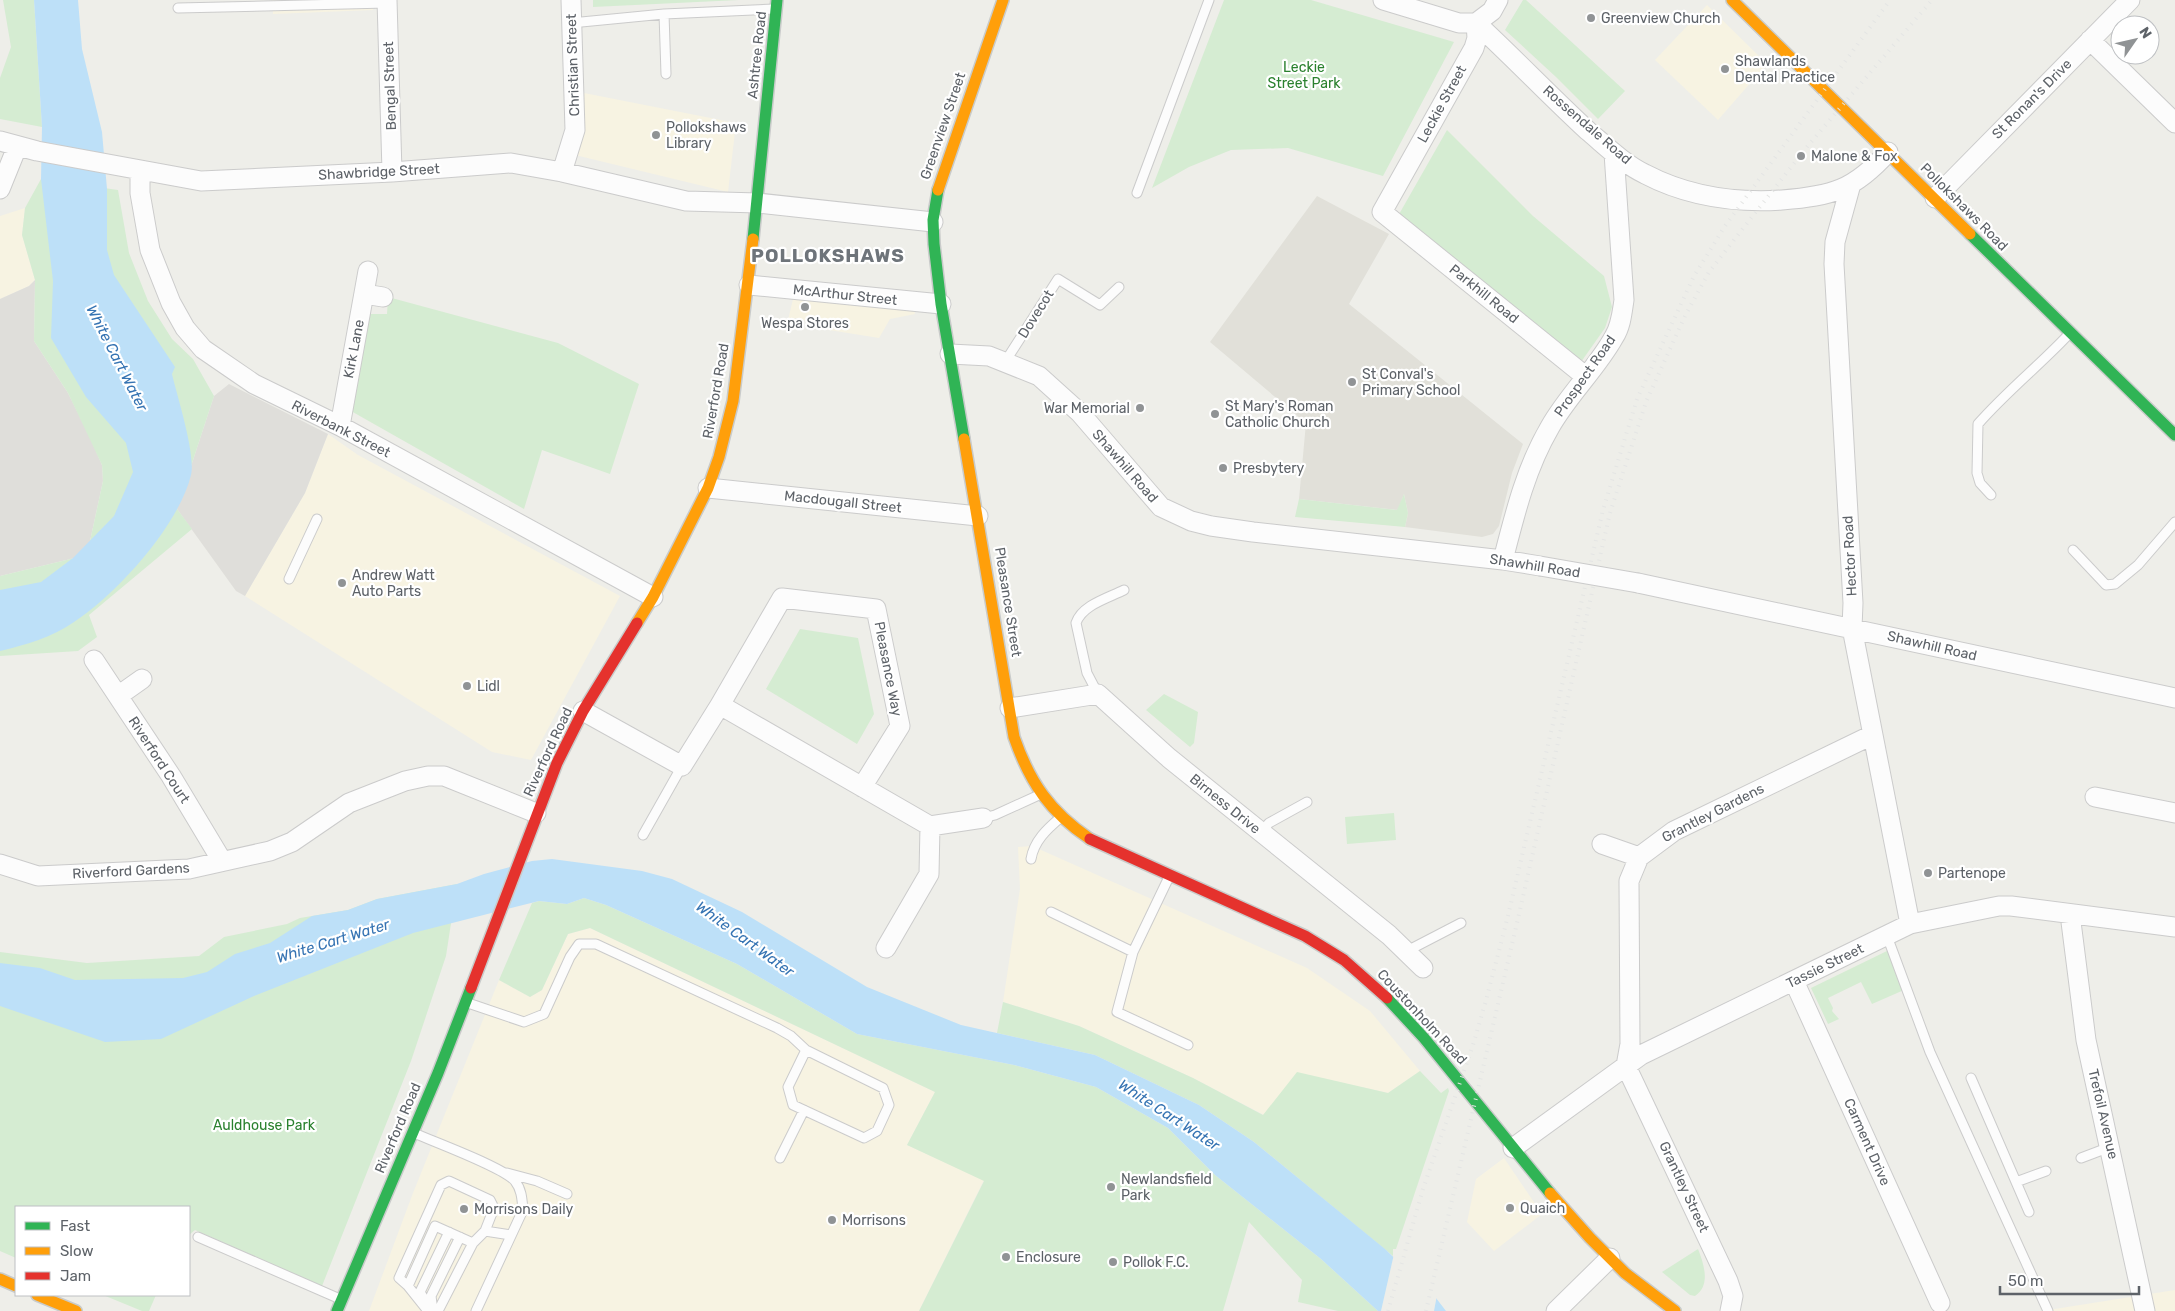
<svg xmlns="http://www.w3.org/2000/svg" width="2175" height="1311" font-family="Rubik,sans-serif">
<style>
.commercial{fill:#f7f3e2}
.industrial{fill:#dfdeda}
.education{fill:#e1e0d9}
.green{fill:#d5ecd2}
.water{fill:#bde0f8}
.pier{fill:#eeeee9}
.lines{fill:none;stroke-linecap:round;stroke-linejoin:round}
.lane-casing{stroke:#cbcbcb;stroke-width:11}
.street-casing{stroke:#cbcbcb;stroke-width:21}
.fast-casing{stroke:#c9cbca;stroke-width:14}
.slow-casing{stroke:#c9cbca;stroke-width:14}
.jam-casing{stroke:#c9cbca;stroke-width:14}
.lane{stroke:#fcfcfc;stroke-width:9}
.street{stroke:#fcfcfc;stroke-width:19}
.fast{stroke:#30b455;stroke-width:11}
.slow{stroke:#ff9f0a;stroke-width:11}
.jam{stroke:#e5322d;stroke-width:11}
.rail{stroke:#e4e5e4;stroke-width:4;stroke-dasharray:1 6;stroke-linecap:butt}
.street-bridge-casing{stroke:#cbcbcb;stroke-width:21;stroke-linecap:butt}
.street-bridge{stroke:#fcfcfc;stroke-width:19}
.poi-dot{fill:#909395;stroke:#fff;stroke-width:2}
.labels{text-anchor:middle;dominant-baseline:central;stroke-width:4.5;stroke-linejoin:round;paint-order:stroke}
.poi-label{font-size:14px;fill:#5d6268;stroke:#fff;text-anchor:start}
.street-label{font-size:14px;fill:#5d6268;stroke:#fff}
.park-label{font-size:14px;fill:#2a812e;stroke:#fff}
.water-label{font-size:15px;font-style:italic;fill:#3674b3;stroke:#fff}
.district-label{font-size:19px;font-weight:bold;letter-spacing:1px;fill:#6e747a;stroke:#fff}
</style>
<rect width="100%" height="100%" fill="#eeeee9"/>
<path class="commercial" d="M272,0H372L373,10L273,14Z
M1707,5L1767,64L1718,120L1655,60Z
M584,93L736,123L728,192L575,155Z
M25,208L22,235L35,280L29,286L0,299V216Z
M794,295L914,310L915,314L890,319L879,338L823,329L820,327V324L796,318L788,320Z
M328,434L358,455L620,596L531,760L492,752L245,596L305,493Z
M1032,846L1307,968L1370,1011L1420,1071L1388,1093L1297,1073L1264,1115L1193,1078L1079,1026L1003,1002L1020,889L1018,847Z
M590,928L935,1092L907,1145L984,1180L919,1311H369L413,1193L499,980L530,997L542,990L568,934Z
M1504,1158L1542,1214L1494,1251L1467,1222L1476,1179Z
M2175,1290V1311H2042Z"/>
<path class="industrial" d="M35,280L34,341L68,393L89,435L102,465L103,481L87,555L0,576V299L29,286Z
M229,384L328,434L305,493L245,596L236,591L177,509L214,396Z"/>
<path class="education" d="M1317,196L1389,234L1349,304L1523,444L1512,473L1499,526L1493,534L1482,537L1405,527L1408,513L1404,494L1398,510L1299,499L1306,423L1210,342Z"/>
<path class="green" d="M3,0H34L42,127L0,119V78L11,47Z
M593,0H739L593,7Z
M1224,0H1311L1454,42L1383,176L1288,148L1231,150L1189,167L1152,188Z
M1523,0H1526L1625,91L1598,119L1556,77L1505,30Z
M1447,130L1533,216L1604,276L1612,307L1605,328L1581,362L1398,216Z
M41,179L118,190L129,253L148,301L172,339L193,359L214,396L177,509L192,529L89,615L97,637L78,651L0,656V576L87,555L103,481L102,465L68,393L34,341L35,280L22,235L25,208Z
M388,297L558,343L639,384L610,474L542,450L524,509L351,411L369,314H387Z
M1404,494L1408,513L1405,527L1295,517L1299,499L1397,510Z
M800,629L858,638L874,714L857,744L766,689Z
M1164,694L1198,712L1194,743L1190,747L1146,710Z
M1394,813L1396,840L1347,844L1345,817Z
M457,884L446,956L411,1061L322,1286L195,1230L189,1235V1207H16V1258L0,1251V952L87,963L199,956L224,937L287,924L300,918L348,910L377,899Z
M584,898L606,905L737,964L857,1034L1014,1065L1096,1087L1168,1128L1215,1175L1321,1259L1378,1311H1338L1298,1302L1302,1280L1249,1222L1223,1311H919L984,1181L907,1145L935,1092L590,928L568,934L542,990L530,997L499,980L532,903L539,901L567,904Z
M1889,950L1904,990L1872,1004L1861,982L1828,998L1833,1008L1832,1011L1839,1019L1828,1024L1811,988Z
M1003,1002L1079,1026L1193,1078L1263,1115L1297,1072L1388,1093L1420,1071L1441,1093L1448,1088L1449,1091L1396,1249H1393V1256L1254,1142L1199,1105L1095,1055L997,1033Z
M1698,1249C1704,1264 1711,1286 1695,1296L1690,1295L1662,1272Z
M103,1295H156L149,1311H142Z"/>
<path class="water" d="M34,0H78L82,49L102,132L107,189V250L114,275L175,367L172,374C177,396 196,454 191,475C179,525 117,594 74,622C53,637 25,645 0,651V590L41,582L73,558L114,516L133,472L126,443L86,397L51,338L53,281L41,179L42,127Z
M552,859L642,871L672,879L742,912L867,987L961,1025L1095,1055L1199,1105L1254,1142L1385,1249L1436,1298L1446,1311H1378L1321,1259L1215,1175L1168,1128L1096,1087L1014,1065L857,1034L737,964L606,905L584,898L567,904L539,901L413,933L254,996L161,1039L105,1042L0,1006V963L40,968L75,980L183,978L207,972L235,954L270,943L312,916L348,910L377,899L457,884L484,874L532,861Z"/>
<path class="pier" d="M1394,1254L1437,1295L1434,1311H1381Z"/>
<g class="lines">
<defs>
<path id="lane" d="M178,8L387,3
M664,14L666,74
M571,23L664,14L774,9
M1137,193L1209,0
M1005,362L1058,279L1100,305L1119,287
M1991,495L1980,483L1977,473L1978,424C2007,391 2040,365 2069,334
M2073,550L2106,585L2115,584L2138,565L2175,522
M289,579L317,519
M1098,694L1087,673L1076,623C1082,605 1108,598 1124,590
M983,818L995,815L1039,795
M1261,832L1269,823L1307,802
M643,835L682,766
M1031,859C1034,841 1047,829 1060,818
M1169,877L1133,952L1117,1012L1188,1045
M1051,912L1133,952
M1887,936L1930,1052L2048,1311
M1407,951L1461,923
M468,1003L524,1022L544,1014L570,957L579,944H596L777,1028L791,1036L806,1050L883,1088L889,1105L877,1131L864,1138L793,1105L788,1087L806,1050
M1971,1078L2029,1212
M414,1133C434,1142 503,1167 515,1181C522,1190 522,1200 523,1210L476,1311
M780,1158L804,1110
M2081,1158L2110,1147
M507,1173L537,1181L567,1194
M2016,1182L2046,1171
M198,1237L340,1299
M408,1286L435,1226L473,1243L485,1231
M425,1301L420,1292L449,1232
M428,1311L408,1286L399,1278L441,1185L449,1181L490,1200L494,1208L485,1231L511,1235
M433,1311L431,1296L460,1237
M438,1311L473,1243"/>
<path id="street" d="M387,0L392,172
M1383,0L1459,23H1476C1514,58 1550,96 1588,131C1606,146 1624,164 1645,174C1687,196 1735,203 1782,200C1832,196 1854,190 1888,152
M1498,0L1492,11L1476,23L1477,38L1474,48L1382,212L1585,376
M2090,40L2175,123
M0,141L37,151L201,181L392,172L511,163L562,172L686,201L758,203L933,222
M140,170V193L150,250L171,303L185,328L203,349L254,384L340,426L653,597
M562,172L575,130L571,0
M1851,184L1835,242L1834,264L1853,603L1852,628L1910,924
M0,189L17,147
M1935,198L2130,0
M749,285L941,304
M364,294L383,297
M950,354L989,356L1039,376L1080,413L1161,507L1191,521L1211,526L1253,532L1503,560L1540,566
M340,426L368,271
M708,488L978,516
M1503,560C1515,513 1526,468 1550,427C1568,395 1597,368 1614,337C1621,326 1622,313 1624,300L1614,153
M1638,583L2175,698
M94,660L171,776L222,861
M118,696L142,679
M720,705L782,598L876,609L900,726L862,787
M1010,708L1098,694L1169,758L1389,935L1423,968
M583,711L682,766L720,705L930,826L983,818
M2095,797L2175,813
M1602,844L1639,857
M0,864L38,876L189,869L270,851L292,842L349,803L405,781L428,776H444L536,813
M2070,914L2086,1040L2145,1311
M886,948L929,874L930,826
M1794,981L1940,1303
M1513,1148L1641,1055L1910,924L1999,906H2011L2175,927
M1556,1311L1610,1258
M1730,1311L1733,1296L1728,1281L1626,1066L1630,1044L1629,881L1639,857L1674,831L1872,735"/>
<path id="fast" d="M938,190L933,220L934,244L941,304L964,439
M1970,234L2175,435
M753,239L777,0
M1387,998L1424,1038L1550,1193
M337,1311L438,1073L471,988"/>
<path id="slow" d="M1732,0L1970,234
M938,190L1003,0
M964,439L1014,737C1030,783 1050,812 1090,839
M637,623L653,597L708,488L719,457L733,401L753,239
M1550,1193L1590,1238L1625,1273L1675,1311
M0,1279L16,1286
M37,1295L76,1311"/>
<path id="jam" d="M1090,839L1305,936L1344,960L1387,998
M471,988L557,763L583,711L637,623"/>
</defs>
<use href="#lane" class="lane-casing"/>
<use href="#street" class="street-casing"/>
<use href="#fast" class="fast-casing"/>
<use href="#slow" class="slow-casing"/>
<use href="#jam" class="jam-casing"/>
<use href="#lane" class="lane"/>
<use href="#street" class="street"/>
<use href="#fast" class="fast"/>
<use href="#slow" class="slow"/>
<use href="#jam" class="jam"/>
<path class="rail" d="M1388,1311L1423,1189L1473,1045L1485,1004L1507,920L1603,510L1637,399L1694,276L1725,226L1890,0
M1426,1311L1517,923L1610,513L1646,402L1685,316L1709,272L1806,148L1932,0"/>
<defs>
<path id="street-bridge" d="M1540,566L1638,583"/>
</defs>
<use href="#street-bridge" class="street-bridge-casing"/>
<use href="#street-bridge" class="street-bridge"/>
</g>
<g class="poi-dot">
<circle cx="1591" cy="18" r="5"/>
<circle cx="1725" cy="69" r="5"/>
<circle cx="656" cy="135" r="5"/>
<circle cx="1801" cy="156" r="5"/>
<circle cx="805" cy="307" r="5"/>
<circle cx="1352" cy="382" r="5"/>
<circle cx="1140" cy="408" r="5"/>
<circle cx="1215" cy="414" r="5"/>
<circle cx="1223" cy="468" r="5"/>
<circle cx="342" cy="583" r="5"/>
<circle cx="467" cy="686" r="5"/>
<circle cx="1928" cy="873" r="5"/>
<circle cx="1111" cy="1187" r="5"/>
<circle cx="1510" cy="1208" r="5"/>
<circle cx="464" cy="1209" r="5"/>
<circle cx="832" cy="1220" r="5"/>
<circle cx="1006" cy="1257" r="5"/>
<circle cx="1113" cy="1262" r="5"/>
</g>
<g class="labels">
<g class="poi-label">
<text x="1601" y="18">Greenview Church</text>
<text x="1735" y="61">Shawlands<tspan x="1735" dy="16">Dental Practice</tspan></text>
<text x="666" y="127">Pollokshaws<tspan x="666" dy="16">Library</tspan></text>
<text x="1811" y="156">Malone &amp; Fox</text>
<text x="805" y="323" text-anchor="middle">Wespa Stores</text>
<text x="1362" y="374">St Conval's<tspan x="1362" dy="16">Primary School</tspan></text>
<text x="1225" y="406">St Mary's Roman<tspan x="1225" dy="16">Catholic Church</tspan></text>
<text x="1130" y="408" text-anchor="end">War Memorial</text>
<text x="1233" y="468">Presbytery</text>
<text x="352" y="575">Andrew Watt<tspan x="352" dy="16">Auto Parts</tspan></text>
<text x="477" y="686">Lidl</text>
<text x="1938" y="873">Partenope</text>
<text x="1121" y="1179">Newlandsfield<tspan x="1121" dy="16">Park</tspan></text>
<text x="1520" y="1208">Quaich</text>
<text x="474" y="1209">Morrisons Daily</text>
<text x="842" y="1220">Morrisons</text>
<text x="1016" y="1257">Enclosure</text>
<text x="1123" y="1262">Pollok F.C.</text>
</g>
<g class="street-label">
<text transform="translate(757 55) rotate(-84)">Ashtree Road</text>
<text transform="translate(573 65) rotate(-92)">Christian Street</text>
<text transform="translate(390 86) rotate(-92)">Bengal Street</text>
<text transform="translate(2032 99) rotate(-45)">St Ronan's Drive</text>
<text transform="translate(1442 104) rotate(-61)">Leckie Street</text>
<text transform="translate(1587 125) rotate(41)">Rossendale Road</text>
<text transform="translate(943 126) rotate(-71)">Greenview Street</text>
<text transform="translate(379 172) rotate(-3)">Shawbridge Street</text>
<text transform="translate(1964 207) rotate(45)">Pollokshaws Road</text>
<text transform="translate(1484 294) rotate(39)">Parkhill Road</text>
<text transform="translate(845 295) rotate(6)">McArthur Street</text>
<text transform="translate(1036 314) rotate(-58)">Dovecot</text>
<text transform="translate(354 349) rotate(-79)">Kirk Lane</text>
<text transform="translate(1585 376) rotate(-55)">Prospect Road</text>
<text transform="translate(716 391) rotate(-80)">Riverford Road</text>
<text transform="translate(341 429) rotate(27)">Riverbank Street</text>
<text transform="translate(1125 466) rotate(49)">Shawhill Road</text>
<text transform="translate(843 502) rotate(6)">Macdougall Street</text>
<text transform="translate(1850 556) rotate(-93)">Hector Road</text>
<text transform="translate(1535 566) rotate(9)">Shawhill Road</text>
<text transform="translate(1008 602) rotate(81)">Pleasance Street</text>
<text transform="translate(1932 646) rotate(13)">Shawhill Road</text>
<text transform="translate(888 669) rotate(79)">Pleasance Way</text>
<text transform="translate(548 752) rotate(-65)">Riverford Road</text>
<text transform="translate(159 760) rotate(57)">Riverford Court</text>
<text transform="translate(1225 804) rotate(39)">Birness Drive</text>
<text transform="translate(1713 813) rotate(-27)">Grantley Gardens</text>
<text transform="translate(131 871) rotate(-3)">Riverford Gardens</text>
<text transform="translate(1825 966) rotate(-26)">Tassie Street</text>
<text transform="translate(1422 1017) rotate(47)">Coustonholm Road</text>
<text transform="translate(2103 1114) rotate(77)">Trefoil Avenue</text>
<text transform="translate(398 1128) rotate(-67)">Riverford Road</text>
<text transform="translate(1867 1142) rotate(66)">Carment Drive</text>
<text transform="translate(1684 1187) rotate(65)">Grantley Street</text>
</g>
<g class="park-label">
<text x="1304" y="67">Leckie<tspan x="1304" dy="16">Street Park</tspan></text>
<text x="264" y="1125">Auldhouse Park</text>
</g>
<g class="water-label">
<text transform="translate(117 358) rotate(63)">White Cart Water</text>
<text transform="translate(745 939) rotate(36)">White Cart Water</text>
<text transform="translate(333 941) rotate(-17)">White Cart Water</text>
<text transform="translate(1169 1115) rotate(33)">White Cart Water</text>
</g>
<g class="district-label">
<text x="828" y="255">POLLOKSHAWS</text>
</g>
</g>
<rect x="15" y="1206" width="175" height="90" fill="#ffffff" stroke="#bec0c3"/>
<rect x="25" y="1222" width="25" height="8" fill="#30b455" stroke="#bec0c3"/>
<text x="60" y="1231" font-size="15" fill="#5d6268">Fast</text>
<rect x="25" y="1247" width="25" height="8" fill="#ff9f0a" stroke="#bec0c3"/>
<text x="60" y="1256" font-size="15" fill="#5d6268">Slow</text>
<rect x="25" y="1272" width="25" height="8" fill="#e5322d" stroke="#bec0c3"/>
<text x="60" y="1281" font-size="15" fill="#5d6268">Jam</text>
<g transform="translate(2135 40) rotate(56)"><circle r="24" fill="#ffffff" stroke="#bec0c3"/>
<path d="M0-4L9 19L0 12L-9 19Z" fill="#909395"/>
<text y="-8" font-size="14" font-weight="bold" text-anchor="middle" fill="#5d6268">N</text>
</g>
<path d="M2000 1286v8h139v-8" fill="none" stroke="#5d6268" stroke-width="2.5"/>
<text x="2008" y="1286" font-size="15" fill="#5d6268" stroke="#ffffff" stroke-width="4" paint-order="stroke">50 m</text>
</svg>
